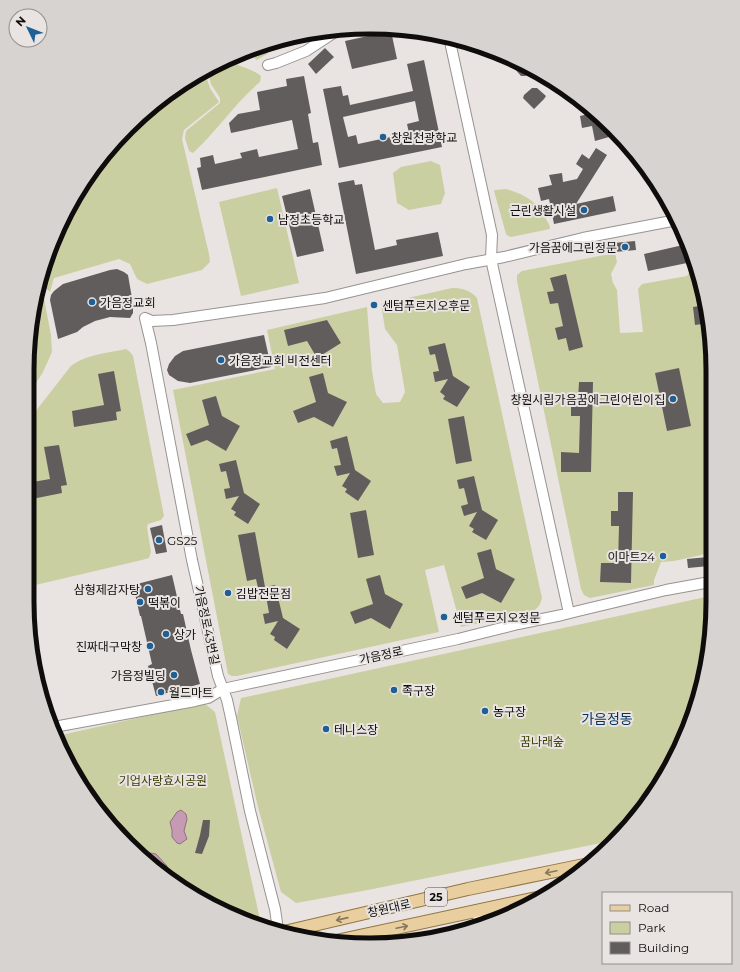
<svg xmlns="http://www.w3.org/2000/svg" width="740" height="972" font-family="Montserrat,'Noto Sans KR',sans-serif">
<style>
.green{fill:#cacfa2}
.water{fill:#c79ab3;stroke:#907081}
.building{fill:#625d5d;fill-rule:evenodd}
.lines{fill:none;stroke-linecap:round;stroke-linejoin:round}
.minor-casing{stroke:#979390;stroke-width:12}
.major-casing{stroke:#937643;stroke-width:14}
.minor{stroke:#fff;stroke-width:10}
.major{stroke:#e9cfa0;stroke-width:12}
.oneway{stroke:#86785d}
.poi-dot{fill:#1e6095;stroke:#e9e4e2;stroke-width:1.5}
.labels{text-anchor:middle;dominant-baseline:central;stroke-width:4;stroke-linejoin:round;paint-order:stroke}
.shield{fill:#e9e4e2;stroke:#504e4c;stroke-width:1}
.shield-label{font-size:11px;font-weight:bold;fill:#0e0d0c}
.poi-label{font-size:12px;fill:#0e0d0c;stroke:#e9e4e2;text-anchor:start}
.street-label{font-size:12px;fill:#0e0d0c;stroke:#e9e4e2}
.park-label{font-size:12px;fill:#3c3f04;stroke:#e9e4e2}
.quarter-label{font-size:14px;fill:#063559;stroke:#e9e4e2}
.rim{fill:none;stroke:#0e0d0c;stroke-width:5}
</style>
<rect width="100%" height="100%" fill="#e9e4e2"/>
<path class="green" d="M278,41L267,54L257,60L245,51Z
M228,59C238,67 251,68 261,76L260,82C235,103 217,131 193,153L189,151L185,138L186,131L220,103V98L211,84L209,76L219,64Z
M212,67L205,74L210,88L219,102L184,130L182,139L209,254L210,262L202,270L147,284L137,279L130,264L119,259L54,278L50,292L46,288L43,293L51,335L52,352L43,372L28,396V348L39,281L62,218L98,161L179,85Z
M431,161L440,165L445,193L441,204L409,210L397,203L393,173L401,167Z
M277,188L299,283L241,296L219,202Z
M506,189C529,196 540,204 550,227V229L511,237L508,236L506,234L494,191L495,190Z
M687,241L710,325V553L674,561L661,562L654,580V585L590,598L584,595L581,589L517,281V275L522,271L615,253L617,262L611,274L613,283L617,290L620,333L643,332L638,289L642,284L687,276L691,270Z
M452,288C462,288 470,290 477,298L542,598C540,606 537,609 531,612L461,627L444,565L425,570L439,632L237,676H232L228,674L173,390L275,369L267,330L367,307L372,371L376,394L383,403L400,402L405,392L397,345L385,329L381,304Z
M126,349L130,352L133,356L164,516L161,520L148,524L147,527L151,552L149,558L142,560L27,587L28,421L70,367C83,355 108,353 126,349Z
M710,596V647L695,712L667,774L616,840L368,890L296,903L281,892L258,807L237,716L241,698Z
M204,703L215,712L259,915L257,923L218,910L144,860L73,774L57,736Z"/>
<path class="water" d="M181,810L186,814L187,819L184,831L187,839L180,844L177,843L172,837V830L170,822L177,812Z
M150,853L156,854L167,866L165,874L143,859Z"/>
<path class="building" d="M391,31L397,59L352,69L345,41Z
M325,48L334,57L316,74L308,64Z
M501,53L522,64L534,71L525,76H521Z
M424,60L442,147L339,168L323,89L341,86L343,96L348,95L350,105L413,91L407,64ZM415,101L419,121L407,124L409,133L358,144L356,135L348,137L343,117Z
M304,76L311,113L308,114L313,143L318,142L322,165L202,190L197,168L201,167L200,158L213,155L215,164L242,158L240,153L257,149L259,157L298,149L292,120L231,133L229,123L238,114L260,110L257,92L287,86L286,79Z
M532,88H537L546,96L544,99L534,109L523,98L524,95Z
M587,107L605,121L609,137L595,141L592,126L582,128L580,116L589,114Z
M596,148L607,155L576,204L613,196L616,211L554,224L549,199L541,201L538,188L552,185L549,175L562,173L563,182L577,179L583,169L576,164L582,154L589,159Z
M354,180L355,185L362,184L375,250L397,245L396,240L438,232L443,256L356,274L338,183Z
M310,189L324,251L297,257L282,196Z
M635,241L636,250L615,252L614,243Z
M683,245L687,263L648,271L644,254Z
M117,269L124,272L128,275L133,304V313L130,318L110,317L95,321L83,327L77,332L58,339L50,300L51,295L54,291L63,284L110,270Z
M566,274L583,347L569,351L566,338L558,340L555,328L563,326L558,303L550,304L547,292L554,291L550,278Z
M705,305L710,323L695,325L693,307Z
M327,320L341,343L317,358L307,341L288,346L284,330Z
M264,335L271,367L190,383L178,381L169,375L167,370L169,364L175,356L183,351Z
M445,343L453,376L470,387L457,407L443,399L445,396L440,392L448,379L435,382L433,372L439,371L435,354L430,355L428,347Z
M679,368L691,426L667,431L655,373Z
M114,371L121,411L116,412L117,420L74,427L72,411L104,405L98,374Z
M323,373L328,393L347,402L333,427L314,417L298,423L293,411L316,402L309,377Z
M579,382H593L591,472H561V452L579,453L580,416H571V400H578Z
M216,396L222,416L240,426L226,451L207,440L191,446L186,434L209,425L202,400Z
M464,416L472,461L456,464L448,419Z
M347,436L355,470L371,481L358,501L345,492L347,489L342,486L350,473L337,476L334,466L341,465L337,448L332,449L330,441Z
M59,445L67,485L61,486L62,493L27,500V483L50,479L44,447Z
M236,460L244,493L260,504L248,524L234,515L236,512L231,509L239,496L226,499L224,489L230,488L226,471L221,472L219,464Z
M474,476L482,510L498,520L486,540L472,532L474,529L469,526L477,512L464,516L461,506L468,504L464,488L459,489L457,480Z
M618,492H633L631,583L600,582L601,563H618L619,526H611V511H618Z
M366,510L374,555L358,558L350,513Z
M162,525L167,552L156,554L150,528Z
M255,532L265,587L275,585L283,618L300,629L287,649L274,640L275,637L270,634L278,621L265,624L263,614L269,613L266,596L260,597L256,579L247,581L238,535Z
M491,549L496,569L515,579L501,603L482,593L466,599L461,587L484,578L477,553Z
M708,557L709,566L688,568L687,559Z
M172,575L181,614H183L191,650L200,684L156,696L148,666L152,664L141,616H140L133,585Z
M380,575L385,594L403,604L390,629L371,618L355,624L350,612L373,604L366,579Z
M203,820H210L209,836L202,854L195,853L200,835Z"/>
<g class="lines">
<defs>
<path id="minor" d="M449,37L492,235L491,259L569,613
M268,65L276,63L306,51L338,30
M145,318L151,343L192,560L218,676L227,700L231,718L250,811L275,909L278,930
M145,318L152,321L173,320L325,298L466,264L504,257L583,238L677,220
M54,727L195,701L208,698L223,689L458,639L518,624L562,615L578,611L666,590L710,582
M477,910L480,927"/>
<path id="major" d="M284,932L468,889L589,864
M336,941L541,897"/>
</defs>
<use href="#minor" class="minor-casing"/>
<use href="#major" class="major-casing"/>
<use href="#minor" class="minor"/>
<use href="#major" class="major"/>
</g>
<defs><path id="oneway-shaft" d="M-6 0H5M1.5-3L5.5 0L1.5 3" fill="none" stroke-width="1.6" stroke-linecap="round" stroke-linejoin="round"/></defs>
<g class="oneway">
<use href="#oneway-shaft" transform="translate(551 872) rotate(168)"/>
<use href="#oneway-shaft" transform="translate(342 919) rotate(167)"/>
<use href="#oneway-shaft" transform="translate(402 927) rotate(-12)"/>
</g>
<g class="poi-dot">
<circle cx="383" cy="137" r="4"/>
<circle cx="584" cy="210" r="4"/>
<circle cx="270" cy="219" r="4"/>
<circle cx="625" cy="247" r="4"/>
<circle cx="92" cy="302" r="4"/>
<circle cx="374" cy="305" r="4"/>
<circle cx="221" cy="360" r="4"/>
<circle cx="673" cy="399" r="4"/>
<circle cx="159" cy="540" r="4"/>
<circle cx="663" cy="556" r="4"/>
<circle cx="148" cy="589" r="4"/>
<circle cx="228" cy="593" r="4"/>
<circle cx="140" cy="602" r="4"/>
<circle cx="444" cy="617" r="4"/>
<circle cx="166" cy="634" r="4"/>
<circle cx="150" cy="646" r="4"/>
<circle cx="174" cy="675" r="4"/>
<circle cx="394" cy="690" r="4"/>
<circle cx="161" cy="692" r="4"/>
<circle cx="485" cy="711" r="4"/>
<circle cx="326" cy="729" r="4"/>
</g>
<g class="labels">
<rect class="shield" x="425" y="888" width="22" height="18" rx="3"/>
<g class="shield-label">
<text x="436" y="897">25</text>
</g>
<g class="poi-label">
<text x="391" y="137">창원천광학교</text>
<text x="576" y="210" text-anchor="end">근린생활시설</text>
<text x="278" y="219">남정초등학교</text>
<text x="617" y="247" text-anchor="end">가음꿈에그린정문</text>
<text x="100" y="302">가음정교회</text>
<text x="382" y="305">센텀푸르지오후문</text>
<text x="229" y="360">가음정교회 비전센터</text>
<text x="665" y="399" text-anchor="end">창원시립가음꿈에그린어린이집</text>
<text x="167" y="540">GS25</text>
<text x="655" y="556" text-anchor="end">이마트24</text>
<text x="140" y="589" text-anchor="end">삼형제감자탕</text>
<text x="236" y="593">김밥전문점</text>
<text x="148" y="602">떡볶이</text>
<text x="452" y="617">센텀푸르지오정문</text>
<text x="174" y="634">상가</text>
<text x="142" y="646" text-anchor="end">진짜대구막창</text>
<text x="166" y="675" text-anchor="end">가음정빌딩</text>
<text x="402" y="690">족구장</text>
<text x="169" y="692">월드마트</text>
<text x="493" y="711">농구장</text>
<text x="334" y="729">테니스장</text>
</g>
<g class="street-label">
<text transform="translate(207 625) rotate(78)">가음정로43번길</text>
<text transform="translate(381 655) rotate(-12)">가음정로</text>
<text transform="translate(389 908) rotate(-13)">창원대로</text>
</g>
<g class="park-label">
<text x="542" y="741">꿈나래숲</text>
<text x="163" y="780">기업사랑효시공원</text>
</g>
<g class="quarter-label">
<text x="607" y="719">가음정동</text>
</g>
</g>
<path d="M0 0H740V972H0ZM370 34H370A336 336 0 0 1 706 370V602A336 336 0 0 1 370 938H370A336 336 0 0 1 34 602V370A336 336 0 0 1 370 34Z" fill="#d7d3d1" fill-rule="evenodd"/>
<path class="rim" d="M370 34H370A336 336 0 0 1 706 370V602A336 336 0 0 1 370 938H370A336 336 0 0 1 34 602V370A336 336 0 0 1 370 34Z"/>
<rect x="602" y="892" width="130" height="72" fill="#e9e4e2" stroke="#918e8c"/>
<rect x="610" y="905" width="20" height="6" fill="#e9cfa0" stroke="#918e8c"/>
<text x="638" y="912" font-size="12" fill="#0e0d0c">Road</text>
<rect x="610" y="922" width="20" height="12" fill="#cacfa2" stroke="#918e8c"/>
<text x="638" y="932" font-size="12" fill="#0e0d0c">Park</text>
<rect x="610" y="942" width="20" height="12" fill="#625d5d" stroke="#918e8c"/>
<text x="638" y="952" font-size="12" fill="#0e0d0c">Building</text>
<g transform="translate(28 28) rotate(313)"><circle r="19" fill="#e9e4e2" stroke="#918e8c"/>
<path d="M0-3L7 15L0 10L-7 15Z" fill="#1e6095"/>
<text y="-6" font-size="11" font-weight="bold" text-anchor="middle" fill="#0e0d0c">N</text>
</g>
</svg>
